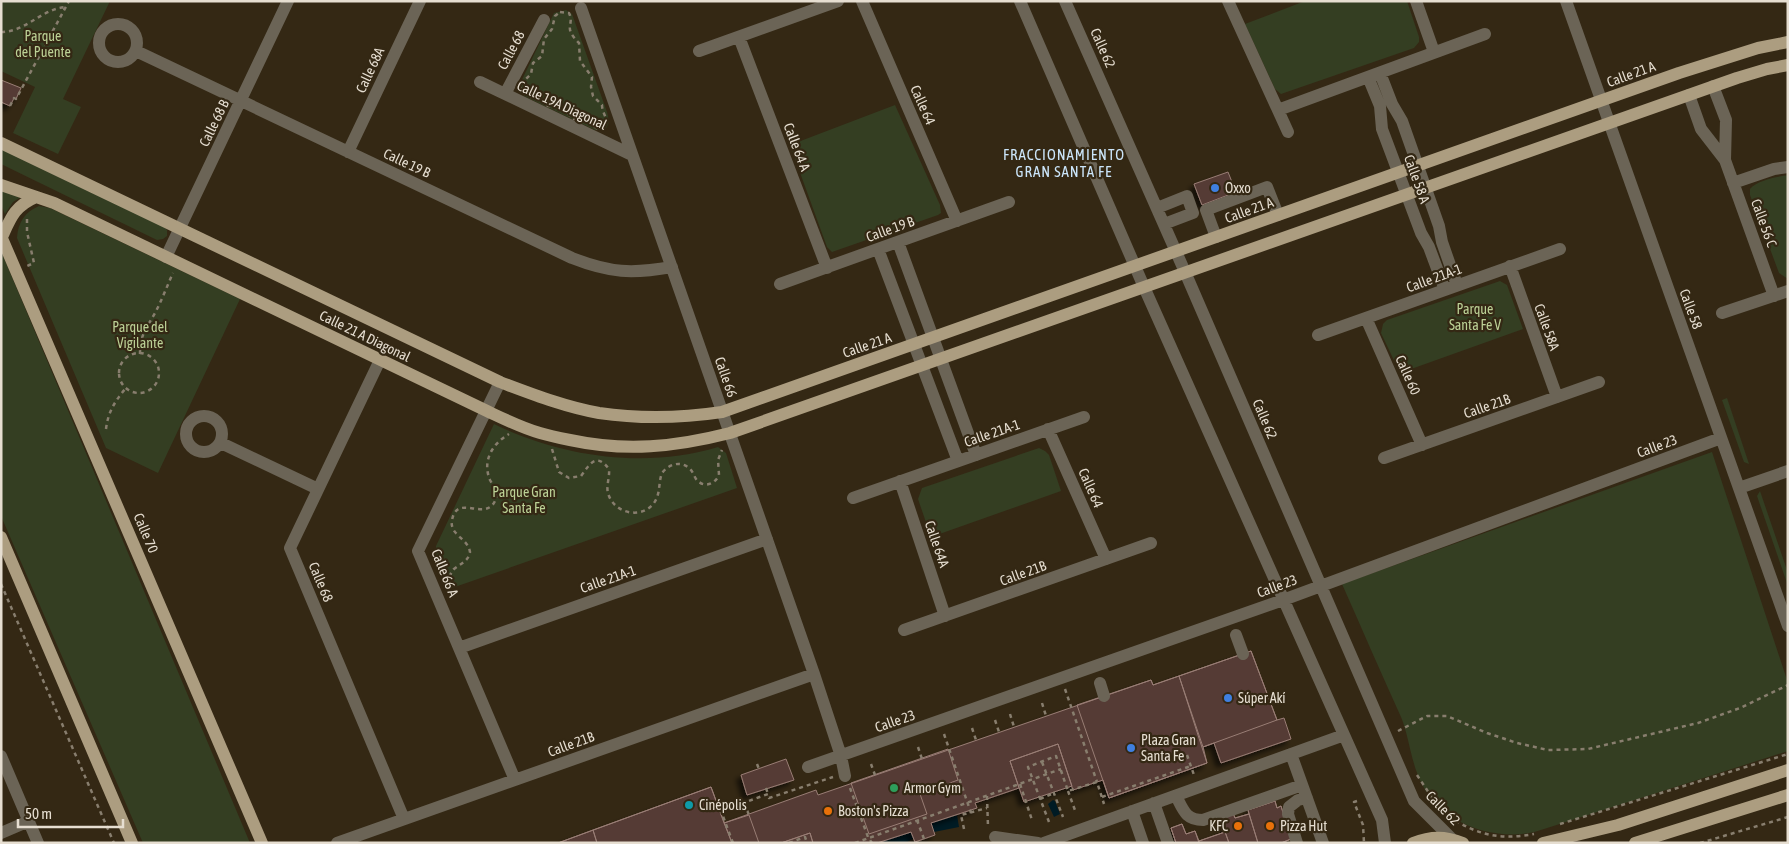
<svg xmlns="http://www.w3.org/2000/svg" width="1789" height="844" font-family="'Asap Condensed',sans-serif">
<style>
.green{fill:#343e22}
.water{fill:#001b24}
.building{fill:#543b34;stroke:#997d75;filter:url(#shadow)}
.lines{fill:none;stroke-linecap:round;stroke-linejoin:round}
.path{stroke:#887e6e;stroke-width:2.5;stroke-dasharray:4 4;stroke-linecap:butt}
.minor{stroke:#6b6456;stroke-width:12}
.major{stroke:#ac9d80;stroke-width:12}
.shop-dot{fill:#3f7fe0;stroke:#342814;stroke-width:2}
.leisure-dot{fill:#2e9e5b;stroke:#342814;stroke-width:2}
.culture-dot{fill:#0f9aa8;stroke:#342814;stroke-width:2}
.food-dot{fill:#e8710a;stroke:#342814;stroke-width:2}
.labels{text-anchor:middle;dominant-baseline:central;stroke-width:4.5;stroke-linejoin:round;paint-order:stroke}
.park-label{font-size:14px;fill:#bcd196;stroke:#342814}
.street-label{font-size:14px;fill:#e6ded1;stroke:#342814}
.poi-label{font-size:14px;fill:#e6ded1;stroke:#342814;text-anchor:start}
.neighbourhood-label{font-size:15px;letter-spacing:1px;fill:#cbe5fa;stroke:#342814}
</style>
<defs>
<filter id="shadow"><feDropShadow dx="-4.5" dy="4.5" stdDeviation="2.5" flood-color="#0009"/></filter>
</defs>
<rect width="100%" height="100%" fill="#342814"/>
<path class="green" d="M1,1H110L63,99L81,107L58,154L13,133L35,87L1,71Z
M1305,1H1407L1419,37V42L1414,48L1281,94L1275,89L1245,24Z
M566,10L572,14L607,112C609,120 610,123 605,130H595L524,96L518,88L554,13Z
M895,105L940,205L941,213L938,215L832,252L827,247L790,145Z
M1,148L163,226L167,230V236L163,239L157,240L1,164Z
M1788,175V279L1779,273L1750,195V189C1757,180 1777,177 1788,175Z
M1,184L24,195L13,202L5,214L1,205Z
M39,206L50,208L240,299L158,473L106,448L17,238C18,222 25,212 39,206Z
M1,251L250,843H143L1,516Z
M1500,281L1507,285L1523,329L1400,373L1381,333L1383,324L1387,320Z
M1727,398L1749,464L1744,462L1722,400Z
M494,424C562,457 645,469 718,447L726,453L737,488L452,588L436,554V546Z
M1039,448L1045,451L1049,455L1061,491L931,537L918,499L922,488Z
M1712,452L1788,683V751L1544,829C1503,844 1444,827 1423,786C1411,765 1410,739 1401,717C1381,673 1362,629 1342,584Z
M1760,491L1788,573V586L1757,496Z"/>
<path class="water" d="M1053,800L1055,801L1060,814L1054,817L1048,804Z
M957,815L959,827L934,832L931,823Z
M911,832L914,838L906,843H884L883,841Z"/>
<path class="building" d="M1,80L21,88L16,99L14,98L10,106L1,102Z
M1228,172L1236,192L1202,205L1194,184Z
M1251,651L1277,720L1284,718L1291,739L1221,763L1214,743L1203,747L1207,763L1109,798L1103,780L1073,790L1058,744L1010,761L1019,788L975,803L977,808L931,823L935,835L915,842L911,832L877,843H813L810,833L781,843H558L711,787L724,823L816,790L818,795L1151,680L1153,685Z
M1251,651L1277,720L1203,747L1179,676Z
M1179,676L1207,763L1109,798L1077,705L1151,680L1153,685Z
M1058,744L1072,786L1024,802L1010,761Z
M948,749L958,780L920,794L927,814L869,834L851,783Z
M786,759L794,780L747,795L741,775Z
M711,787L732,843H597L593,830Z
M1275,801L1277,808L1281,806L1291,839L1281,843H1176L1171,828L1182,824L1186,834L1195,831L1199,841L1225,832L1221,820L1226,819L1225,816L1233,813L1235,818L1249,814L1248,810Z
M1275,801L1277,808L1281,806L1291,839L1281,843H1258L1248,810Z
M1233,813L1235,818L1249,814L1258,843H1229L1221,820L1226,819L1225,816Z
M749,815L759,843H732L724,823Z
M1182,824L1186,834L1195,831L1199,843H1176L1171,828Z
M593,830L597,843H558Z
M1225,832L1229,843H1199V841Z
M810,833L813,843H781Z"/>
<g class="lines">
<path class="path" d="M560,12L569,13C575,26 562,26 579,43L580,61L592,77L591,87L593,96L602,105C602,115 610,118 604,128L599,130L595,127L587,119H574L571,117L563,108L556,106H548L539,97L523,92L520,85L531,74L533,63L542,56L544,39L552,29L555,16Z
M1,32C26,32 41,9 66,7
M10,106L14,98L16,99L69,1
M27,219V232L34,263L27,266
M119 373a20 20 0 1 1 40 0a20 20 0 1 1-40 0Z
M140,354C140,335 146,329 155,313C162,300 167,286 173,273
M106,429C108,412 115,401 126,388
M552,449L559,472L569,478L581,476C590,464 596,452 609,469C610,478 605,488 609,496C616,514 642,519 654,503C661,493 658,483 662,473C669,464 681,460 690,469C693,472 694,476 696,479C704,489 715,484 719,475L718,460L722,450
M444,582C451,579 449,574 454,569C461,563 468,562 470,552C468,538 449,535 452,520C457,493 485,522 495,501C499,492 494,488 490,480C482,461 492,444 509,434
M1,584L114,843
M1065,689L1097,782
M1042,703L1046,716
M1010,714L1014,727
M995,720L999,732
M972,728L976,740
M1398,731L1427,716H1447L1487,733L1517,743L1548,750L1588,749L1698,723L1740,708L1788,685
M944,734L971,813
M918,747L922,759
M1187,755L1194,775
M1042,762L1063,817
M757,764L759,769
M871,764L875,775
M1417,775L1433,799L1452,816
M1020,784L1032,820
M766,788L768,794
M850,788L868,837L872,843
M1068,791L1076,813
M987,796L988,827
M1102,797L1191,766
M1040,799L1054,793
M1357,801L1354,802L1363,825L1364,843
M744,803L749,815
M1449,816C1477,836 1502,840 1534,834
M917,820L924,839
M1049,822L1028,767L1056,756L1068,791L1097,782L1104,804
M1560,824L1788,754
M964,829L961,815L987,808
M733,843L721,811L768,794L769,798L833,777
M789,843L805,837L807,843
M855,843L1061,769
M1700,843L1788,817"/>
<path class="minor" d="M862,1L957,221
M1020,1L1144,287L1382,820L1385,843
M1065,1L1185,272L1414,801L1452,839
M1228,1L1288,132
M1416,1L1434,52
M1566,1L1788,626
M581,8L814,674L841,756L845,776
M99 43a19 19 0 1 1 38 0a19 19 0 1 1-38 0Z
M739,37L827,268
M136,51L572,258C610,273 632,274 672,267
M699,51L838,1
M1380,73L1392,104L1402,121L1439,226L1442,242L1457,285
M1368,77L1380,106L1382,129L1421,233L1429,247L1445,290
M480,82L632,155
M1713,86L1726,120L1725,160
M505,94L544,20
M1689,95L1701,129L1725,160L1774,296
M1278,110L1485,34
M348,152L420,1
M1733,183L1774,169L1788,167
M1157,208L1187,196L1193,213L1164,224
M1216,237L1206,210L1267,187L1278,215
M898,242L976,455
M878,249L958,461
M166,257L288,1
M1510,266L1557,397
M780,284L1009,202
M1722,313L1788,291
M1366,318L1422,445
M1318,335L1560,249
M380,360L290,548L404,819
M500,382L418,551L515,780
M186 434a18 18 0 1 1 36 0a18 18 0 1 1-36 0Z
M1048,429L1106,559
M221,443L318,489
M1384,458L1599,382
M900,481L945,616
M1739,488L1788,471
M853,498L1084,417
M904,630L1151,543
M1236,635L1243,654
M459,648L767,539
M1100,683L1104,696
M1291,754L1323,843
M1,756L38,843
M808,767L1283,600L1721,438
M1176,796C1183,809 1185,820 1203,820L1302,785
M1154,803L1168,843
M1132,811L1143,843
M1,833L29,821
M995,837L1038,843
M337,843L814,674
M1044,843L1344,735
M1297,843L1288,814L1289,807L1298,800L1307,798"/>
<path class="major" d="M1,143L500,382C532,394 565,407 599,413C640,419 682,418 722,412L1679,73L1758,48L1788,42
M1,185L54,203L487,411C504,419 522,428 540,433C550,436 560,438 570,440C626,452 675,447 730,433L1737,78L1767,69L1788,65
M1,236L262,843
M2,237C11,217 15,206 36,197
M1,537L132,843
M1413,843C1431,836 1445,836 1463,843
M1543,843L1618,825L1788,770
M1635,843L1788,795"/>
</g>
<g class="shop-dot">
<circle cx="1215" cy="188" r="5"/>
<circle cx="1228" cy="698" r="5"/>
<circle cx="1131" cy="748" r="5"/>
</g>
<circle class="leisure-dot" cx="894" cy="788" r="5"/>
<circle class="culture-dot" cx="689" cy="805" r="5"/>
<g class="food-dot">
<circle cx="828" cy="811" r="5"/>
<circle cx="1238" cy="826" r="5"/>
<circle cx="1270" cy="826" r="5"/>
</g>
<g class="labels">
<g class="park-label">
<text x="43" y="36">Parque<tspan x="43" dy="16">del Puente</tspan></text>
<text x="1475" y="309">Parque<tspan x="1475" dy="16">Santa Fe V</tspan></text>
<text x="140" y="327">Parque del<tspan x="140" dy="16">Vigilante</tspan></text>
<text x="524" y="492">Parque Gran<tspan x="524" dy="16">Santa Fe</tspan></text>
</g>
<g class="street-label">
<text transform="translate(1103 48) rotate(66)">Calle 62</text>
<text transform="translate(511 50) rotate(-62)">Calle 68</text>
<text transform="translate(370 70) rotate(-65)">Calle 68A</text>
<text transform="translate(1631 74) rotate(-20)">Calle 21 A</text>
<text transform="translate(562 105) rotate(25)">Calle 19A Diagonal</text>
<text transform="translate(923 105) rotate(66)">Calle 64</text>
<text transform="translate(214 123) rotate(-64)">Calle 68 B</text>
<text transform="translate(797 147) rotate(69)">Calle 64 A</text>
<text transform="translate(407 163) rotate(25)">Calle 19 B</text>
<text transform="translate(1417 179) rotate(70)">Calle 58 A</text>
<text transform="translate(1249 210) rotate(-20)">Calle 21 A</text>
<text transform="translate(1764 223) rotate(70)">Calle 56 C</text>
<text transform="translate(890 229) rotate(-20)">Calle 19 B</text>
<text transform="translate(1434 278) rotate(-20)">Calle 21A-1</text>
<text transform="translate(1691 309) rotate(70)">Calle 58</text>
<text transform="translate(1547 327) rotate(70)">Calle 58A</text>
<text transform="translate(365 336) rotate(26)">Calle 21 A Diagonal</text>
<text transform="translate(867 345) rotate(-19)">Calle 21 A</text>
<text transform="translate(1408 375) rotate(66)">Calle 60</text>
<text transform="translate(726 377) rotate(71)">Calle 66</text>
<text transform="translate(1487 406) rotate(-19)">Calle 21B</text>
<text transform="translate(1265 419) rotate(67)">Calle 62</text>
<text transform="translate(992 433) rotate(-19)">Calle 21A-1</text>
<text transform="translate(1657 446) rotate(-20)">Calle 23</text>
<text transform="translate(1091 488) rotate(66)">Calle 64</text>
<text transform="translate(146 533) rotate(67)">Calle 70</text>
<text transform="translate(937 544) rotate(71)">Calle 64A</text>
<text transform="translate(445 573) rotate(68)">Calle 66 A</text>
<text transform="translate(1023 573) rotate(-20)">Calle 21B</text>
<text transform="translate(608 579) rotate(-19)">Calle 21A-1</text>
<text transform="translate(321 582) rotate(67)">Calle 68</text>
<text transform="translate(1277 586) rotate(-20)">Calle 23</text>
<text transform="translate(895 721) rotate(-19)">Calle 23</text>
<text transform="translate(571 744) rotate(-20)">Calle 21B</text>
<text transform="translate(1443 808) rotate(45)">Calle 62</text>
</g>
<g class="poi-label">
<text x="1225" y="188">Oxxo</text>
<text x="1238" y="698">Súper Akí</text>
<text x="1141" y="740">Plaza Gran<tspan x="1141" dy="16">Santa Fe</tspan></text>
<text x="904" y="788">Armor Gym</text>
<text x="699" y="805">Cinépolis</text>
<text x="838" y="811">Boston's Pizza</text>
<text x="1228" y="826" text-anchor="end">KFC</text>
<text x="1280" y="826">Pizza Hut</text>
</g>
<g class="neighbourhood-label">
<text x="1064" y="154">FRACCIONAMIENTO<tspan x="1064" dy="17">GRAN SANTA FE</tspan></text>
</g>
</g>
<rect width="1789" height="844" fill="none" stroke="#e6ded1" stroke-width="5"/>
<path d="M18 819v8h105v-8" fill="none" stroke="#e6ded1" stroke-width="2.5"/>
<text x="25" y="819" font-size="15" fill="#e6ded1" stroke="#342814" stroke-width="4" paint-order="stroke">50 m</text>
</svg>
